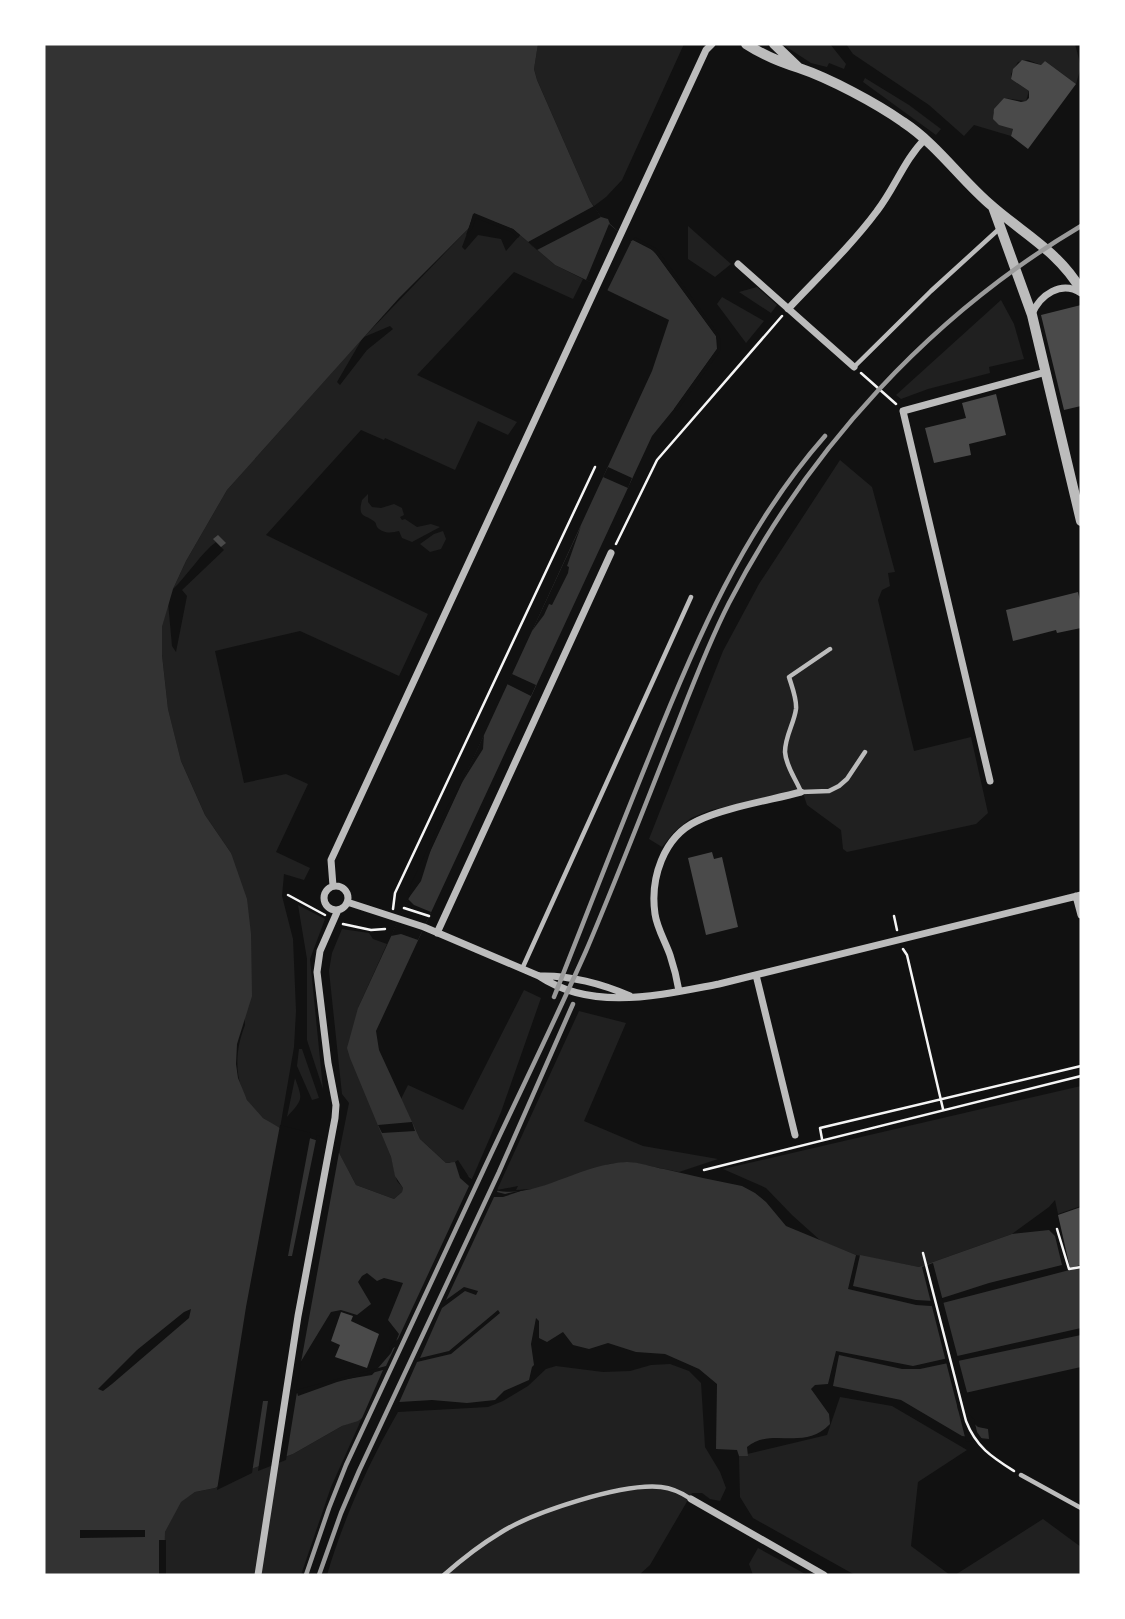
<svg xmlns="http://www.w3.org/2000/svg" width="1125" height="1619" font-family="Georgia,serif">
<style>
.green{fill:#202020}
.water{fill:#333;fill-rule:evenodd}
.pier{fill:#111}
.building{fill:#4a4a4a}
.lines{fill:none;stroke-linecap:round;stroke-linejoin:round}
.path{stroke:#f5f5f5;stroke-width:2.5}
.service{stroke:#bcbcbc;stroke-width:4.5}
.minor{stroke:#bcbcbc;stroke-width:7}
.tertiary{stroke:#bcbcbc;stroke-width:10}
.rail{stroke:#9a9a9a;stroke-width:4.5}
</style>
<rect width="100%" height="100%" fill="#111"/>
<path class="green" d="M538,44H684L622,180L606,197L594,206L590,201L537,80L534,69Z
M782,44H830L846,64L844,69L829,63L827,67L811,63Z
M846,44H1075L1081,67L1076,84L1045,61L1041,65L1028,60L1018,62L1011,74V79L1029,91L1026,101L1004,98L993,113L996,122L1013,129L1011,136L974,125L964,136L929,105L853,54Z
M865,78L909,105L941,129L936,135L863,82Z
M688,226L731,264L715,277L688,259Z
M469,228L462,247L465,250L478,235L501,239L506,251L520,235L555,265L583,279L573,299L514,272L417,375L517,422L508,435L478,421L455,470L385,438L384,440L361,430L266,535L428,614L399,676L300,631L215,651L244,783L286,774L308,784L276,852L310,868L304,880L284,874L282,896L293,939L296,1011L294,1047L280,1128C237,1109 229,1065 245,1025L231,853L205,815L181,761L168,709L162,655V627L168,602L172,646L176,652L187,596L182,590L224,550L216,542C202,552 187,576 173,589L186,561L227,490L362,339L337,382L340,385L367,350L393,329L390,326L364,337Z
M757,287L777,305L771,313L739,292Z
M722,297L764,321L746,343L717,304Z
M1001,300L1014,324L1024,359L989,367L990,373L928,389L901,399L896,395Z
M840,460L872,487L895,572L888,573L890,586L882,590L878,600L914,751L971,737L988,813L976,824L847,852L843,849L841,830L807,805L802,790L711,810L691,818L674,832L662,847L649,839L723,651L759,584Z
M368,494V502L372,507L381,508L394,504L402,508L404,515L400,517L402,520L405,519L417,527L431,524L440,527L412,542L402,538L399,531C392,533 383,534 377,527C376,525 376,523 375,522C366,514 357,519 362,500Z
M443,531L446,539L441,549L430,552L420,544L434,534Z
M298,905L325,919L310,959L323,1089L307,1040V959Z
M342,929L369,933L373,939L387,944L358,1008L380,1129L391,1157L397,1181L403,1188L402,1192L394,1199L356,1185L339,1153L349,1103L342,1094L329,971L332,953Z
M524,990L541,998L501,1112L472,1179L450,1162L446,1163L420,1139L401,1099L408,1085L463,1110Z
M579,1011L626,1023L584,1121L643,1146L718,1159L679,1172L630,1162L609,1164L535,1189L516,1190L518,1186L497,1190Z
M299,1049H302L319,1098L312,1100L297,1066Z
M295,1078C303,1100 303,1099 287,1117Z
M1081,1086V1206L1058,1214L1055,1200L1049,1207L1012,1234L919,1267L856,1255L821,1241L792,1215L766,1188L723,1169Z
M670,1364L689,1371L701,1383L705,1447L720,1472L726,1488L720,1501L710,1499L702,1493H692L650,1565L639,1575H327C344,1518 368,1464 398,1412L488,1407L503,1401L528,1386L546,1369L556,1366L603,1372L630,1371L651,1365Z
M840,1397L892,1406L967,1450L918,1482L911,1546L950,1575H855L753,1518L740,1497L739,1456L827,1435Z
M362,1418L331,1487L301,1575H164L165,1532L180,1502L195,1492L215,1488L254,1468L293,1454L342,1426Z
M1043,1519L1081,1547V1575H955Z
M758,1548L807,1575H753L749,1564Z"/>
<path class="water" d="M44,44H538L534,69L537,80L590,201L601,217L608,219L610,224L630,242L633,240L654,251L716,336L717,349L674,409L652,436L376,1031L379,1050L420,1139L446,1163L455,1162C509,1228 563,1164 627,1162C639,1162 652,1167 664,1169C690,1175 716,1181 742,1186L755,1193L766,1202L786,1226L856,1255L848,1289L916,1305L931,1306L1081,1267V1328L913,1366L836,1351L828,1384L815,1385L811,1389L829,1414L830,1424C803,1452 773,1426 747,1447L748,1456H739L737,1450L716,1449L717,1384L699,1369L665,1354L636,1352L608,1343L589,1349L573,1345L563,1332L547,1342L539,1338V1321L536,1318L531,1344L534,1365L532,1367L529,1380L504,1391L495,1400L467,1403L432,1400L383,1403L358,1421L342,1426L293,1454L254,1468L215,1488L195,1492L181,1502L165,1532L164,1575H44ZM473,214L513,229L555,265L669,320L652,371L358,1008L347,1048L350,1058L391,1157L395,1176L403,1188L402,1192L394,1199L356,1185L336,1147L280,1128L263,1118L247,1100L238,1078L236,1064L237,1044L252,996L251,934L247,899L231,853L205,815L181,761L168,709L162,655V627L173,589L186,561L227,490L399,298L469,228ZM367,1273L377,1281L384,1278L403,1283L388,1320L399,1334L391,1353L372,1375L329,1382L292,1395L300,1363L331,1312L341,1310L357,1315L371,1304L358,1282L362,1276Z
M1049,1230L1055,1236L1062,1265L989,1283L933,1301L916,1300L853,1286L860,1255L919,1267L1012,1234Z
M1081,1335V1367L965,1393L957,1404L958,1410L978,1427L988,1429L989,1439L962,1436L901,1400L833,1386L839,1355L902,1369H920Z"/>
<path class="pier" d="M594,206L601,217L537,250L528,242Z
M474,213L513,229L520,235L518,238L511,232L476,218L472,229L466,235Z
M609,224L631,242L607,291L586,280Z
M635,237L657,249L719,335L721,342L720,351L677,411L674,409L717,349L718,343L716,336L656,254L650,248L633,240Z
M608,467L632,478L628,488L603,477Z
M581,526L567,566L569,567L568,573L552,605L549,604L544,615L532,631Z
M512,674L536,685L531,696L507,684Z
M484,735L483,749L461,784L431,849L421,881L408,899L414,905L431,912L418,940L401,934L391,936L408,899L411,884L447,807L461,784Z
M412,1122L415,1131L382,1133L378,1125Z
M280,1125L311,1133L288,1256H292L317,1135L338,1144L340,1147L296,1390L386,1366L395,1347L389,1350L390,1346L398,1339L469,1186L460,1178L455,1162L458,1160L469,1177L472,1179L474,1176L498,1189L497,1192L505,1194L527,1189L503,1197H494L446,1300L464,1287L478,1291L476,1295L465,1291L442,1308L420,1358L449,1351L498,1310L500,1313L451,1354L417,1362L398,1405L384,1406L359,1425L383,1370L337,1382L298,1396L297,1392L286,1460L258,1471L268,1401H263L252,1473L217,1490L246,1307Z
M933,1263L968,1396L963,1400L961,1408L974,1419L977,1432L985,1443L966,1441L922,1267Z
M191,1309L189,1318L112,1384L103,1391L98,1389L137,1350L184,1312Z
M80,1530H145V1537L80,1538Z
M159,1540H166V1575H159Z"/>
<path class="building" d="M1022,60L1041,65L1045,61L1076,84L1028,149L1011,136L1013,129L999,125L993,119L994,109L1004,98L1021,102L1026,101L1029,98V91L1011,79L1013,69Z
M1081,305V406L1064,410L1041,315Z
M996,394L1006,435L969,444L971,455L934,463L925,428L966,418L962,403Z
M218,535L226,543L221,547L213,539Z
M1078,592L1081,605V628L1057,633L1056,630L1013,641L1006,610Z
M712,852L714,859L722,857L738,927L706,935L688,858Z
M1081,1207V1265L1070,1268L1058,1215Z
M341,1312L353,1316L351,1321L379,1334L367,1368L335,1357L340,1345L331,1341Z"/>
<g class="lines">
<path class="path" d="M861,373L896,404
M616,544L657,460L782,316
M288,895L325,915
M404,908L429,916
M393,909L395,893L595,467
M894,916L897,930
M343,924L371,930L385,929
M903,949L907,955L943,1109
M822,1139L820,1128L1081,1066
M704,1170L1081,1076
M1057,1229L1069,1269L1081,1267
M923,1253L966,1421C976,1447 992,1457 1014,1471"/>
<path class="service" d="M854,367L931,291L999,229
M830,649L789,677C792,687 797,699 796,709C794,724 785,736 785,752C786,767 796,779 801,792L829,791L839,786L847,779L865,752
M522,969L691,597
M1021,1475L1081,1508
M444,1575C461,1560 480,1545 500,1533C533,1512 622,1483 661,1487C672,1488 682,1493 691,1499"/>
<path class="minor" d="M738,264L854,367
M788,309C818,277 851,246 877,211C895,188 904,160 925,139
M1032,314C1040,295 1061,280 1081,293
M990,781L903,411L1046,372
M333,886L331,860L706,50L712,44
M324 898a12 12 0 1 1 24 0a12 12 0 1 1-24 0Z
M1076,896L1081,915
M347,902L424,927L539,976C593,1012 660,995 719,984L1081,895
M437,933L611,553
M756,975L795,1135
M540,976C569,975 603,984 630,996
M679,991C677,979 674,967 670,955C665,941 657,928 655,914C650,879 663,837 697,821C723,808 771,800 801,792
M691,1499L824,1575
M258,1575L298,1316L335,1118L336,1105L328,1063L317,972L320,951L338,910"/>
<path class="tertiary" d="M746,44C763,55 779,62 799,68C829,78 876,103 903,122C938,145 961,180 992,206C1024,234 1059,252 1081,290
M774,44L799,68
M993,207L1032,315L1081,521"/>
<path class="rail" d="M554,997C586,916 617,836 650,755C695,642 744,528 825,436
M306,1575L329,1508L346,1465C392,1367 437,1269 483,1171C517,1098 553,1025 586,951C618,876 647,800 677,725C693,684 709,642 729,603C809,448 931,315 1081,226
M319,1575L341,1513L359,1471L499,1172L573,1004"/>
</g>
<rect width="1125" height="1619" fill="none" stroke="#ffffff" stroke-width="91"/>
</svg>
